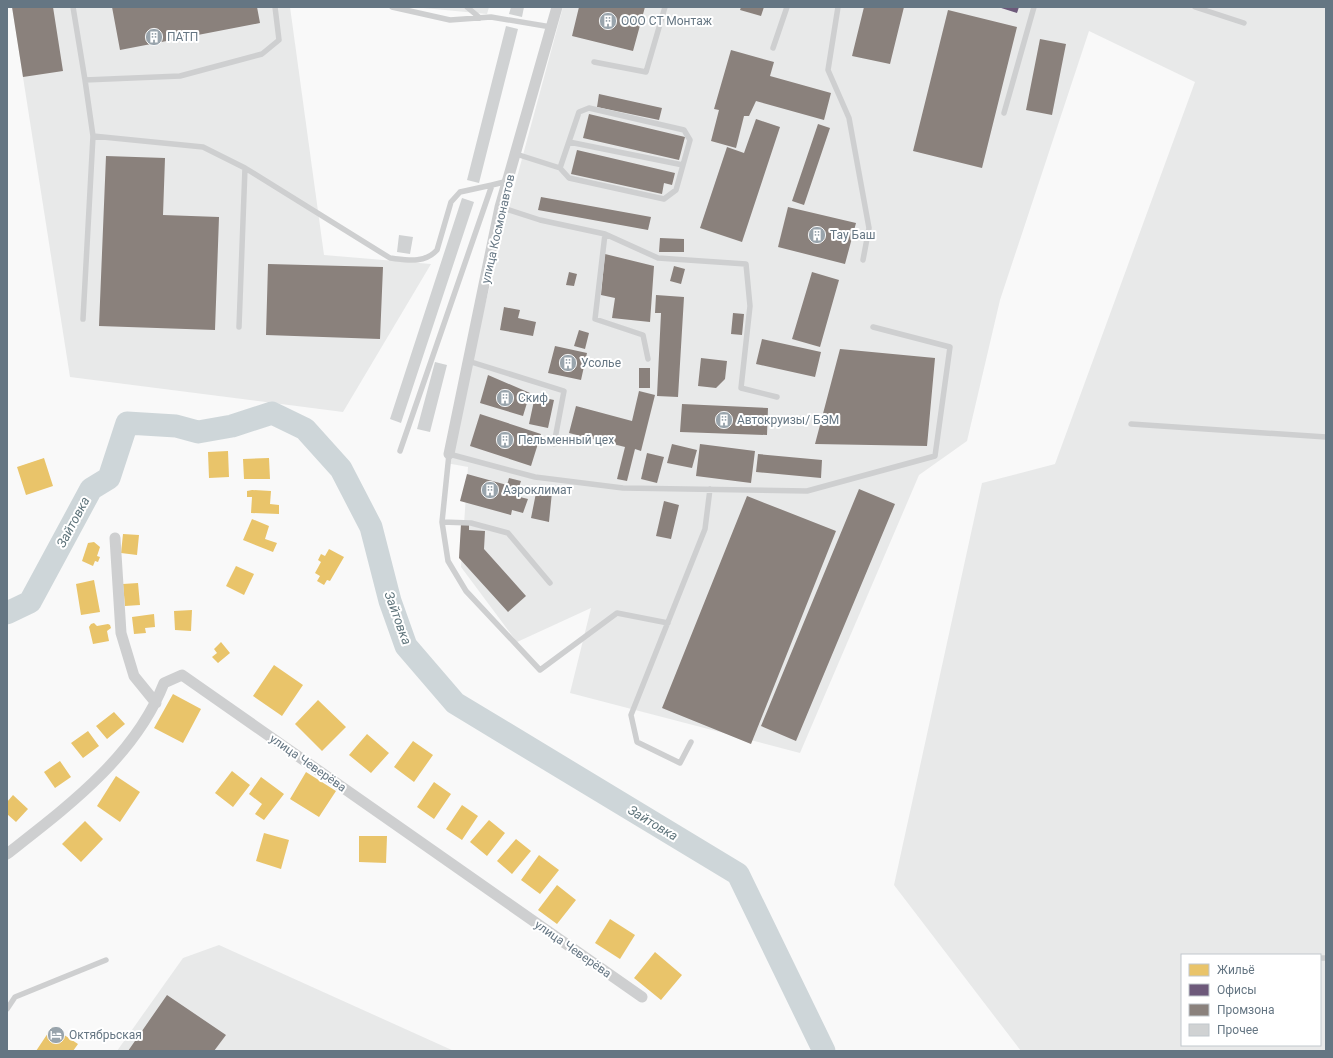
<svg xmlns="http://www.w3.org/2000/svg" width="1333" height="1058" font-family="Roboto,sans-serif">
<style>
.built{fill:#e8e9e9;fill-rule:evenodd}
.homes{fill:#e9c46a}
.offices{fill:#6d597a}
.industry{fill:#8a817c}
.lines{fill:none;stroke-linecap:round;stroke-linejoin:round}
.river{stroke:#ced6d9;stroke-width:23}
.building{fill:#d0d2d3}
.service{stroke:#cecfd0;stroke-width:5.5}
.minor{stroke:#cecfd0;stroke-width:11}
.labels{text-anchor:middle;dominant-baseline:central;stroke-width:4;stroke-linejoin:round;paint-order:stroke}
.poi-label{font-size:12px;fill:#657683;stroke:#fff;text-anchor:start}
.street-label{font-size:12px;fill:#657683;stroke:#fff}
.water-label{font-size:13px;font-style:italic;fill:#60757c;stroke:#fff}
</style>
<rect width="100%" height="100%" fill="#f9f9f9"/>
<path class="built" d="M12,7H290L324,255L431,264L343,412L70,377Z
M413,7H489L487,14Z
M563,7H1326V1051H1021L894,885L982,483L1055,464L1195,82L1089,31L1000,300L967,441L919,475L800,753L570,693L591,608L517,642L461,567L468,467L446,463L513,192ZM1182,955H1320V1045H1182Z
M219,945L454,1051H117L183,958Z"/>
<path class="homes" d="M228,451L229,477L209,478L208,452Z
M44,458L53,486L26,495L17,467Z
M269,458L270,479H244L243,459Z
M252,490L271,491L270,504L279,505V514L251,513L252,497H247V491Z
M252,519L269,526L265,539L277,543L273,552L243,540Z
M123,534L139,535L137,555L121,553Z
M94,542L100,547L97,556L100,557L98,562L95,561L93,566L82,561L88,543Z
M329,549L344,557L330,581L327,580L324,585L317,581L320,576L315,573L321,562L318,560L321,554L325,556Z
M236,566L254,574L244,595L226,586Z
M94,580L100,612L81,615L76,584Z
M138,583L140,605L125,606L123,584Z
M192,610L191,631L175,630L174,611Z
M154,614L155,627L145,628L146,633L134,634L132,617Z
M94,623L97,626L108,624L110,625L111,628L107,631L109,641L93,644L89,627L91,624Z
M221,642L230,653L218,663L212,657L217,653L214,649Z
M274,665L303,685L282,716L253,696Z
M173,694L201,709L183,743L154,728Z
M318,700L346,727L322,751L295,724Z
M114,712L125,724L107,739L96,726Z
M88,731L99,746L83,758L71,743Z
M367,734L389,753L371,773L349,755Z
M413,741L433,755L414,782L394,767Z
M60,761L71,777L55,788L44,772Z
M232,771L250,785L233,807L215,793Z
M306,772L336,791L319,817L290,799Z
M116,776L140,792L120,822L97,806Z
M261,777L284,794L264,820L255,814L262,804L249,794Z
M434,782L451,794L434,819L417,807Z
M13,795L28,809L16,822L7,814V802Z
M462,805L478,816L462,840L446,829Z
M489,820L505,833L487,856L470,842Z
M85,821L103,839L81,862L62,844Z
M264,833L289,840L281,869L256,861Z
M359,836H387L386,863L359,862Z
M516,839L531,851L512,874L497,861Z
M539,855L559,870L540,894L521,880Z
M557,885L576,900L557,924L538,910Z
M610,919L635,935L620,959L595,943Z
M655,952L682,975L661,1000L634,978Z
M52,1027L78,1044L73,1051H36Z"/>
<path class="offices" d="M998,7H1019L1017,13Z"/>
<path class="industry" d="M12,7H53L63,71L23,77Z
M112,7H257L260,23L120,50Z
M579,7H645L633,51L572,36Z
M741,7H764L761,16L740,10Z
M864,7H904L890,64L852,56Z
M948,10L1017,27L982,168L913,151Z
M1040,39L1066,44L1052,115L1026,110Z
M731,50L774,62L770,76L831,93L824,120L756,101L749,116H744L736,148L711,141L719,110L714,109Z
M599,94L662,108L659,120L597,107Z
M589,114L685,137L679,160L583,138Z
M756,119L780,127L742,242L700,228L727,147L744,153Z
M818,124L830,128L804,205L792,201Z
M577,150L675,173L672,185L664,183L662,194L571,174Z
M106,156L165,158L163,215L219,217L215,330L99,326Z
M541,197L651,217L648,230L538,210Z
M788,207L856,223L845,264L778,247Z
M660,238L684,239V252H659Z
M605,254L654,266L650,322L612,318L615,298L601,295Z
M268,264L383,267L380,339L266,335Z
M674,266L685,269L681,284L670,281Z
M569,272L577,274L574,286L566,285Z
M812,272L839,280L820,347L792,339Z
M656,295L684,297L678,397L657,396L661,313H655Z
M504,307L520,310L518,318L536,322L533,336L500,330Z
M733,313L744,314L742,335L731,334Z
M579,330L589,333L585,349L574,346Z
M762,339L821,352L815,377L756,364Z
M555,346L587,353L581,380L548,373Z
M840,349L935,358L927,446L815,444Z
M701,358L727,361L725,379L716,388L698,386Z
M639,368H650V388H639Z
M488,375L530,393L523,416L480,403Z
M639,391L655,395L641,451L635,449L627,481L617,479L625,447L569,433L576,406L632,421Z
M535,396L554,400L548,428L529,424Z
M682,404L768,408L767,435L680,432Z
M480,414L541,434L531,466L470,446Z
M672,444L697,450L692,468L667,463Z
M700,444L755,451L751,483L696,476Z
M647,453L664,457L657,483L641,479Z
M758,454L822,460L821,478L756,472Z
M467,474L507,485L509,478L521,481L516,496L528,499L523,513L512,510L511,515L460,501Z
M537,488L552,492L549,522L531,518Z
M859,489L895,504L796,741L761,726Z
M747,496L836,531L751,744L662,708Z
M664,501L679,505L671,539L656,536Z
M461,524H469V530L485,531L484,549L526,596L508,612L459,558Z
M167,995L226,1035L214,1051H128Z"/>
<g class="lines">
<path class="river" d="M7,613L30,602L91,489L109,478L127,423L176,426L198,432L232,426L272,413L305,429L341,469L371,527L390,601L406,646L455,703L738,874L824,1051"/>
</g>
<path class="building" d="M511,7H524L522,17L509,14Z
M506,26L518,29L479,183L467,180Z
M462,198L474,202L401,423L390,419Z
M399,235L413,237L410,254L397,252Z
M435,362L447,365L430,432L417,429Z"/>
<g class="lines">
<path class="service" d="M73,7L85,80L180,76L262,54L279,40L275,7
M392,7L450,20L491,17L551,27
M467,7L480,18
M838,7L828,70L849,118L869,228L863,260
M1195,7L1244,23
M773,48L787,7
M594,62L646,72L665,7
M1004,113L1034,7
M93,136L203,147L245,168L239,327
M569,142L683,165
M516,154L560,168L569,178L664,199L676,190L690,140L684,130L589,108L579,112L560,168
M245,168L390,258C407,260 424,264 437,250L451,202L460,192L492,185
M500,207L540,220L605,234L595,319L643,335L648,359
M605,234L658,258L746,264L750,306L741,388L777,397
M83,319L93,136L85,80
M468,361L564,391L554,444
M1131,424L1326,437
M400,451L492,185L508,181
M442,522L471,523L508,533L550,583
M668,623L617,613L540,670L466,591L448,561L442,522L449,454L535,477L623,488L807,491L935,456L950,347L873,327
M691,742L680,763L637,742L631,715L705,529L710,489
M1320,958H1326
M7,1009L15,997L106,960"/>
<path class="minor" d="M449,454L500,207L557,7
M115,538L121,633L134,676L156,703
M7,854C67,807 135,757 164,683L182,675L642,997"/>
</g>
<defs>
<symbol id="building-disc" viewBox="-11 -11 22 22"><circle r="9.5" fill="#99a4ac" stroke="#fff"/><path d="M-4-6H4V6H1V3H-1V6H-4ZM-2.5-4.3h1.7v1.8h-1.7ZM.8-4.3h1.7v1.8H.8ZM-2.5-1h1.7V.8h-1.7ZM.8-1h1.7V.8H.8Z" fill="#fff"/></symbol>
<symbol id="hotel-disc" viewBox="-11 -11 22 22"><circle r="9.5" fill="#99a4ac" stroke="#fff"/><path d="M-6-4.5h1.5V1H6V5H4.5V3h-9V5H-6ZM-4 0a1.8 1.8 0 1 1 3.6 0ZM.5 0V-2.5h3Q6-2.5 6 0Z" fill="#fff"/></symbol>
</defs>
<g fill-rule="evenodd">
<use href="#building-disc" x="598" y="11" width="20" height="20"/>
<use href="#building-disc" x="144" y="27" width="20" height="20"/>
<use href="#building-disc" x="807" y="225" width="20" height="20"/>
<use href="#building-disc" x="558" y="353" width="20" height="20"/>
<use href="#building-disc" x="495" y="388" width="20" height="20"/>
<use href="#building-disc" x="714" y="410" width="20" height="20"/>
<use href="#building-disc" x="495" y="430" width="20" height="20"/>
<use href="#building-disc" x="480" y="480" width="20" height="20"/>
<use href="#hotel-disc" x="46" y="1025" width="20" height="20"/>
</g>
<g class="labels">
<g class="poi-label">
<text x="621" y="21">ООО СТ Монтаж</text>
<text x="167" y="37">ПАТП</text>
<text x="830" y="235">Тау Баш</text>
<text x="581" y="363">Усолье</text>
<text x="518" y="398">Скиф</text>
<text x="737" y="420">Автокруизы/ БЭМ</text>
<text x="518" y="440">Пельменный цех</text>
<text x="503" y="490">Аэроклимат</text>
<text x="69" y="1035">Октябрьская</text>
</g>
<g class="street-label">
<text transform="translate(498 229) rotate(-77)">улица Космонавтов</text>
<text transform="translate(308 763) rotate(35)">улица Чеверёва</text>
<text transform="translate(573 949) rotate(35)">улица Чеверёва</text>
</g>
<g class="water-label">
<text transform="translate(73 522) rotate(-62)">Зайтовка</text>
<text transform="translate(398 618) rotate(70)">Зайтовка</text>
<text transform="translate(653 823) rotate(31)">Зайтовка</text>
</g>
</g>
<rect width="1333" height="1058" fill="none" stroke="#657683" stroke-width="16"/>
<rect x="1181" y="954" width="140" height="92" fill="#ffffff" stroke="#c1c8cd"/>
<rect x="1189" y="964" width="20" height="12" fill="#e9c46a" stroke="#c1c8cd"/>
<text x="1217" y="974" font-size="12" fill="#657683">Жильё</text>
<rect x="1189" y="984" width="20" height="12" fill="#6d597a" stroke="#c1c8cd"/>
<text x="1217" y="994" font-size="12" fill="#657683">Офисы</text>
<rect x="1189" y="1004" width="20" height="12" fill="#8a817c" stroke="#c1c8cd"/>
<text x="1217" y="1014" font-size="12" fill="#657683">Промзона</text>
<rect x="1189" y="1024" width="20" height="12" fill="#d0d2d3" stroke="#c1c8cd"/>
<text x="1217" y="1034" font-size="12" fill="#657683">Прочее</text>
</svg>
